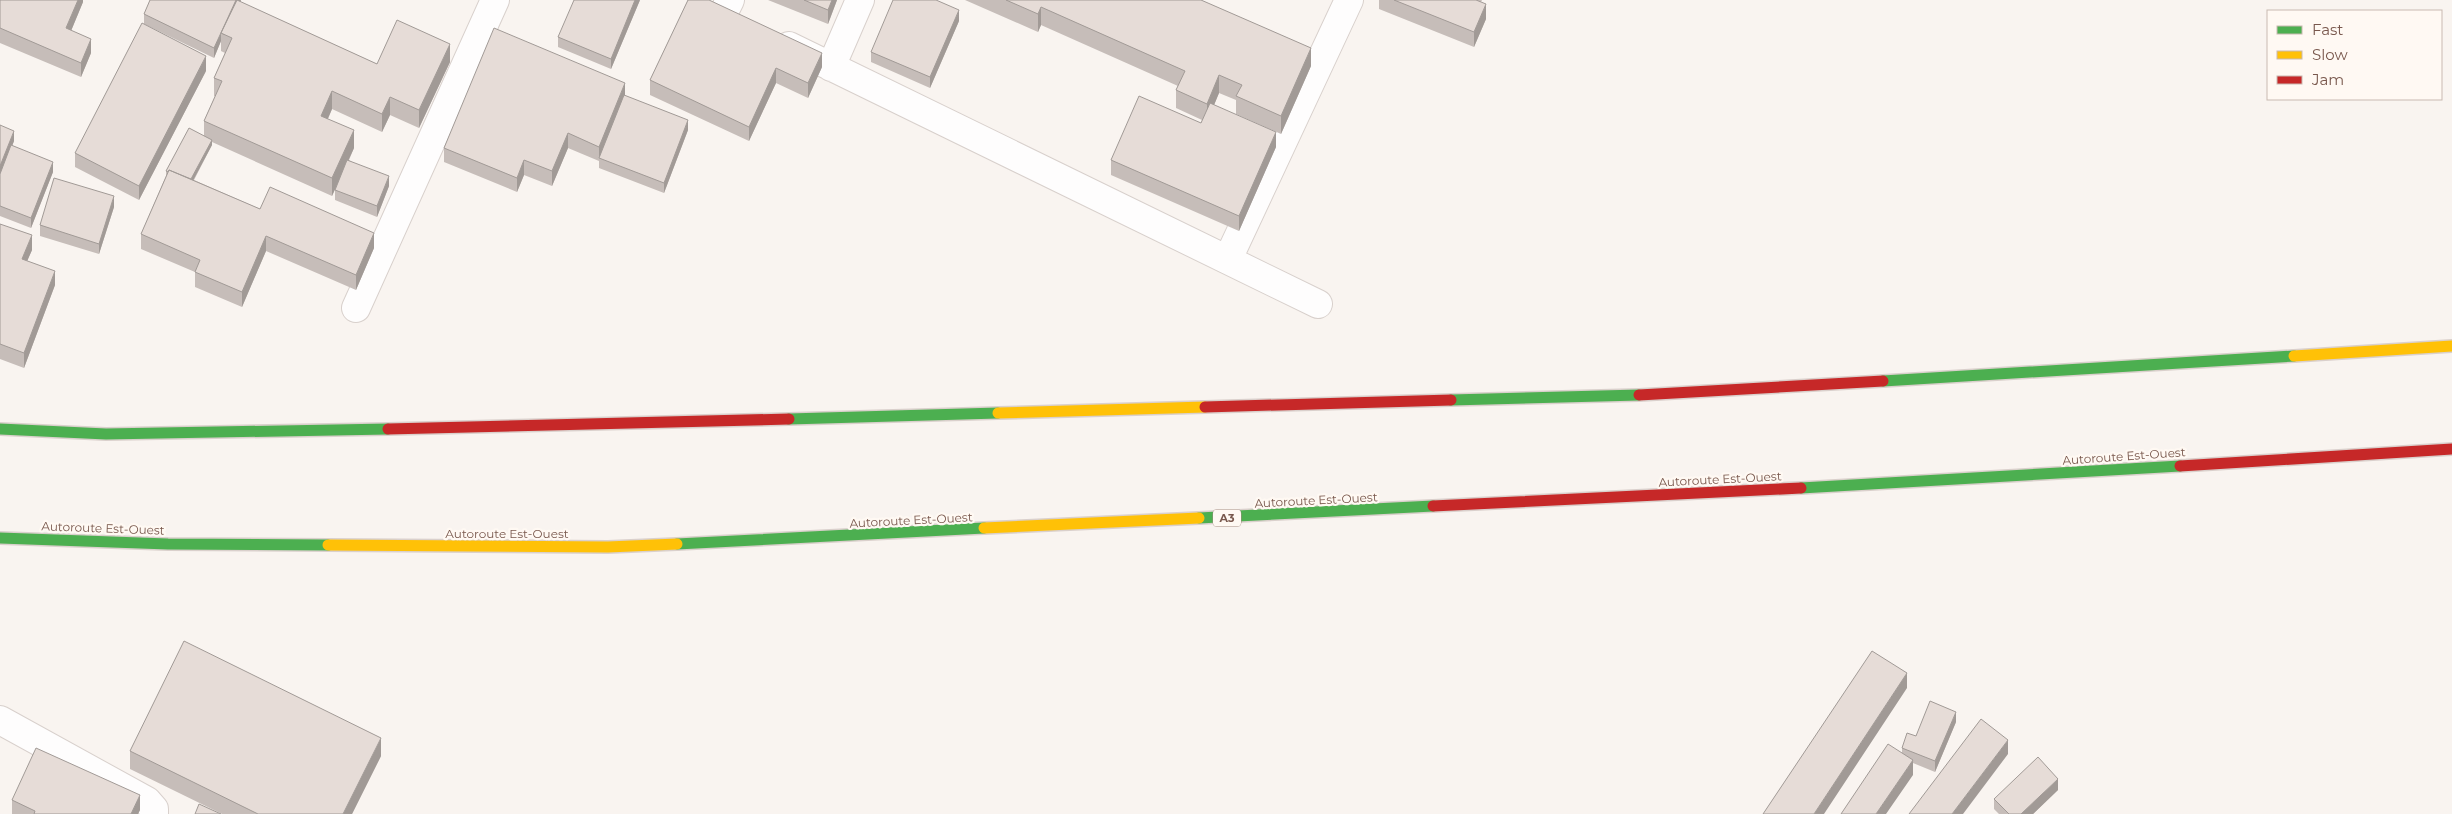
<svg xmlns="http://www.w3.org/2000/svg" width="2452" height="814" font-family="Montserrat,sans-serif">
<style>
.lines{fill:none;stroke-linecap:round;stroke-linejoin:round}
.street-casing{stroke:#d8d0cc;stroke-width:30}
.fast-casing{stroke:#dad0cc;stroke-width:14}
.slow-casing{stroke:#dad0cc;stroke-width:14}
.jam-casing{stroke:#dad0cc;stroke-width:14}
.street{stroke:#fefdfd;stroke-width:28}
.fast{stroke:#4caf50;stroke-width:11}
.slow{stroke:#ffc107;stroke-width:11}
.jam{stroke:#c62828;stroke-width:11}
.wall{fill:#c6bdb9}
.shaded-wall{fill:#a19a96}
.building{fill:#e6dcd7;stroke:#a19a96}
.labels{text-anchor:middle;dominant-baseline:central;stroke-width:4.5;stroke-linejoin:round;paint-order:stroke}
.shield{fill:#fff9f3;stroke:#a1887f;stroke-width:1}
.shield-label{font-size:11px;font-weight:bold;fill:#79584d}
.street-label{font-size:12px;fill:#79584d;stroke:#fff9f3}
</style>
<rect width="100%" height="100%" fill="#f9f4f0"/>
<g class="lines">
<defs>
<path id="street" d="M723,14L730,0
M789,46L1318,304
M831,67L860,0
M1228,259L1349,0
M356,308L495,0
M0,720L147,801L154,809V814"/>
<path id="fast" d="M1883,381L2294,356
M1451,400L1639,395
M789,419L998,413
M0,429L106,434L388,429
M1801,488L2180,466
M1199,518L1433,506
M0,538L168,544L328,545
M677,544L984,528"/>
<path id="slow" d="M2294,356L2452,346
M998,413L1205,407
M984,528L1199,518
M328,545L608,547L677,544"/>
<path id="jam" d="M1639,395L1883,381
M1205,407L1451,400
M388,429L789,419
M2180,466L2452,449
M1433,506L1801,488"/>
</defs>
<use href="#street" class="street-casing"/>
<use href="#fast" class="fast-casing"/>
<use href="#slow" class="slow-casing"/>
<use href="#jam" class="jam-casing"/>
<use href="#street" class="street"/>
<use href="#fast" class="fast"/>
<use href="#slow" class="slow"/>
<use href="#jam" class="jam"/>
</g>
<path class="wall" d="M0,0H83V2L71,31L91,53L81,77L0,43Z
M150,0H241L240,2L377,64L450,62L419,128L390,115L382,132L332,109L328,119L354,148L349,160L389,186L377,217L335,200V190L336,187L332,196L212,142V145L194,180L260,209L374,248L356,290L266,251L242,307L195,287V272L141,249V234L166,176V171L204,136V121L215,96H214V78L225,53L221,51V41L214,58L144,24V14Z
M640,0L611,69L558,47V37Z
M688,0L822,67L808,98L776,83L749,141L650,95V80Z
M768,0H837L828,24Z
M965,0H1201L1311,66L1281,134L1236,114V100L1219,93L1214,105L1276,147L1239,231L1111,175V160L1201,123L1202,120L1176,108V90L1178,86L1041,25L1038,32Z
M1379,0H1482L1481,2L1486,19L1474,47L1379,9Z
M959,21L930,88L871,62V52Z
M206,71L139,200L75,167V153Z
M625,96L688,130L664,193L599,168V160V161L568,148L552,186L524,175L517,192L444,162V148Z
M0,125L14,141L12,146L53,172L31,228L0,216Z
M114,207L99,254L40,236V225Z
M0,224L32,250L27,261L55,285L24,368L0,359Z
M1956,722L1935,772L1913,763V775L1902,753V748L1916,736Z
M130,751L381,756L352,814H222L130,769Z
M2058,790L2033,814H1999L1994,809V799Z
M12,800L140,810L138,814H12Z"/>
<path class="shaded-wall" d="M78,0H83V2L66,43V28Z
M236,0H241L224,35L221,33V41L214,58V48Z
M635,0H640L611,69V59Z
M832,0H837L828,24V10Z
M1486,4V19L1474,47V32Z
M1041,7V25L1038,32V14Z
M959,10V21L930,88V77Z
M91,39V53L81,77V63Z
M450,44V62L419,128V110Z
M1311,48V66L1281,134V116Z
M822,53V67L808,98V83Z
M206,56V71L139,200V186Z
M776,68V83L749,141V127Z
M1219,75V93L1207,122V104Z
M625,83V97L599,158V161V147Z
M332,91V109L321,134V116Z
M390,97V115L382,132V114Z
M688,120V130L664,193V183Z
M354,130V148L332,196V178Z
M14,131V141L0,177V166Z
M1276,132V147L1239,231V216Z
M568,133V148L552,186V171Z
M212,140V145L189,188V183Z
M524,160V175L517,192V178Z
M53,162V172L31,228V218Z
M389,176V186L377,217V206Z
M114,196V207L99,254V244Z
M374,233V248L356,290V275Z
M32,235V250L22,273V259Z
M266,236V251L242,307V292Z
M55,271V285L24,368V353Z
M1907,673V688L1824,814H1814Z
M1956,712V722L1935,772V761Z
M381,738V756L352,814H343Z
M2008,740V754L1963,814H1952Z
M1913,760V775L1886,814H1876Z
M2058,779V790L2033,814H2021Z
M140,795V810L138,814H131Z"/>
<path class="building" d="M0,0H78L66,28L91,39L81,63L0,28Z
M150,0H236L214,48L144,14Z
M237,0L377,64L397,20L450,44L419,110L390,97L382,114L332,91L321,116L354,130L332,178L204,121L222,81L214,78L232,38L221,33Z
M574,0H635L611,59L558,37Z
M688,0H709L822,53L808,83L776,68L749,127L650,80Z
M804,0H832L828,10Z
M893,0H936L959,10L930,77L871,52Z
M1006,0H1201L1311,48L1281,116L1236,96L1242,85L1219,75L1207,104L1176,90L1185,71L1041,7L1038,14Z
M1394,0H1476L1486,4L1474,32Z
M142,23L206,56L139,186L75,153Z
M494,28L625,83L599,147L568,133L552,171L524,160L517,178L444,148Z
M624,95L688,120L664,183L599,158Z
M1139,96L1201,123L1210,103L1276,132L1239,216L1111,160Z
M0,125L14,131L0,166Z
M189,128L212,140L191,179L169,170L168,172L166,171Z
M11,145L53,162L31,218L0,206V174Z
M347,160L389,176L377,206L335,190Z
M169,170L260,209L270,187L374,233L356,275L266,236L242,292L195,272L200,260L141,234Z
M54,178L114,196L99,244L40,225Z
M0,224L32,235L22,259L55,271L24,353L0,344Z
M184,641L381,738L343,814H258L130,751Z
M1872,651L1907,673L1814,814H1763Z
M1930,701L1956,712L1935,761L1902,748L1907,733L1916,736Z
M1981,719L2008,740L1952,814H1909Z
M1888,744L1913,760L1876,814H1841Z
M36,748L140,795L131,814H34L35,811L12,800Z
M2038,757L2058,779L2021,814H2009L1994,799Z
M199,804L221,814H195Z"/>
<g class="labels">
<rect class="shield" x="1213" y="509.5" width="28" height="17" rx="4"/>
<g class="shield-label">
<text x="1227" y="518">A3</text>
</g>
<g class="street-label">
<text transform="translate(2124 456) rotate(-4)">Autoroute Est-Ouest</text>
<text transform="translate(1720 479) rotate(-3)">Autoroute Est-Ouest</text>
<text transform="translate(1316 500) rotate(-3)">Autoroute Est-Ouest</text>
<text transform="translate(911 520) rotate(-3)">Autoroute Est-Ouest</text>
<text transform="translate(103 528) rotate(2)">Autoroute Est-Ouest</text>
<text x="507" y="533">Autoroute Est-Ouest</text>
</g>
</g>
<rect x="2267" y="10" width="175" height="90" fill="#fff9f3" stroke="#c9b9b1"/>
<rect x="2277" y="26" width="25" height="8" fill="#4caf50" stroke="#c9b9b1"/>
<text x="2312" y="35" font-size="15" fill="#79584d">Fast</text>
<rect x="2277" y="51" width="25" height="8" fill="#ffc107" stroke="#c9b9b1"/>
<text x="2312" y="60" font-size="15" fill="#79584d">Slow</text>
<rect x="2277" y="76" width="25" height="8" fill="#c62828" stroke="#c9b9b1"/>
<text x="2312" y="85" font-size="15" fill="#79584d">Jam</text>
</svg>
